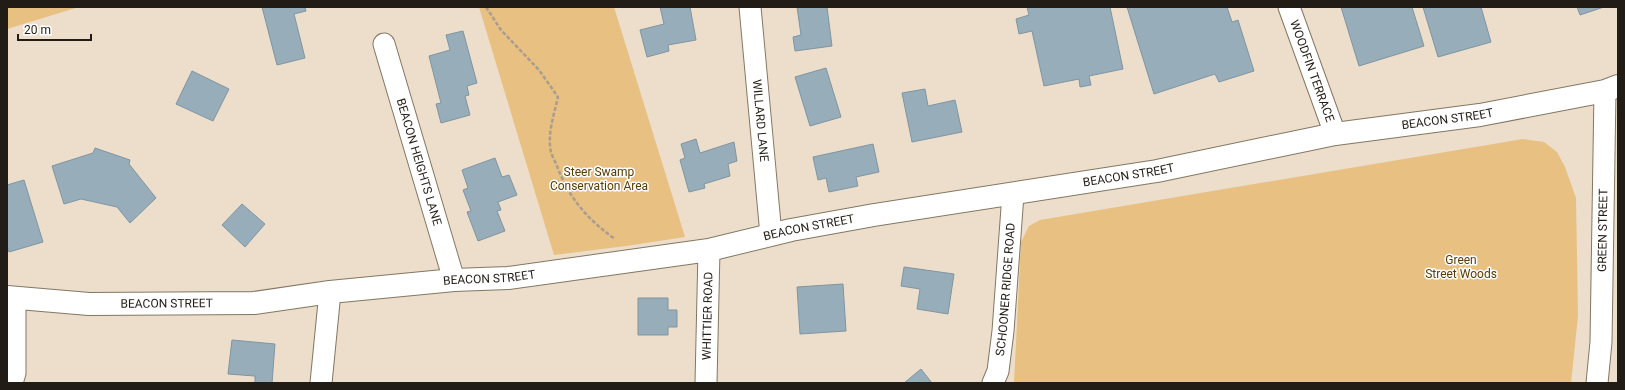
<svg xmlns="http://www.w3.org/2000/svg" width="1625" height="390" font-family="Roboto,sans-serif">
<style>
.green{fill:#e7c082}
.building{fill:#97adba;stroke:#7f95a2}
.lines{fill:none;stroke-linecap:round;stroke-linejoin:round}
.street-casing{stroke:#837764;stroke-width:23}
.secondary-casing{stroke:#837764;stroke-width:24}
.path{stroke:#a89d8e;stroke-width:2.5;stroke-dasharray:4 2;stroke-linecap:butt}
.street{stroke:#fff;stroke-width:21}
.secondary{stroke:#fff;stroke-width:22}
.labels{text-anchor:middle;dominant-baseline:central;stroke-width:3;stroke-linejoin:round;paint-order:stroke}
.street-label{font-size:12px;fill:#211c15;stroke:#fff}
.park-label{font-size:12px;fill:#583b00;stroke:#fff}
</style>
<rect width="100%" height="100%" fill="#ecdeca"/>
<path class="green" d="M7,7H79L7,29Z
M479,7H614L685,237L626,246L554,255Z
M1523,139L1544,142L1557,152L1565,167L1576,198L1578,316L1571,383H1014L1021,242L1029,226L1040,220Z"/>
<path class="building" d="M262,7H305L306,11L294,14L305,58L277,65Z
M660,7H690L696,40L668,45L669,51L647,57L640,30L664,24Z
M797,7H827L832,46L795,51L793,37L801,35Z
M1027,7H1110L1123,69L1089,76L1091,85L1080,87L1079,79L1044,86L1032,31L1019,34L1016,19L1029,15Z
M1127,7H1227L1232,22L1238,20L1254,71L1219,82L1215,74L1154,94Z
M1341,7H1412L1424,46L1359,66Z
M1423,7H1481L1491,42L1438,57Z
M1577,7H1604L1580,15Z
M463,31L477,83L467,86L469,95L465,96L470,115L441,123L436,104L441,103L429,56L450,50L446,35Z
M826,68L841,117L810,126L795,77Z
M192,71L229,89L213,121L176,104Z
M925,89L928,106L955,100L962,132L912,142L902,93Z
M696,139L700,153L734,142L737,161L728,164L730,176L704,184L705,188L689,192L680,160L685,158L681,144Z
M873,144L879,172L856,177L858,186L829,192L826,178L818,180L813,157Z
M95,148L130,160L129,164L156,198L130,223L117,207L81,199L64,204L52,166L93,153Z
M495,158L502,177L509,175L517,195L498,202L501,210L497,211L505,231L478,241L467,212L471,211L463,190L468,188L462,170Z
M24,180L43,242L9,252L7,246V185Z
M242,204L265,224L245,247L222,225Z
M904,267L954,274L948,314L917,309L920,289L901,286Z
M843,284L846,331L800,334L797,287Z
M638,298H668V310H677V327H668V335H638Z
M232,340L275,344L272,383H255V376L228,374Z
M921,369L932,383H904Z"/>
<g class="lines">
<defs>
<g id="street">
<path id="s1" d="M750,7L771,235"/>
<path id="s2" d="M1289,7L1335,134"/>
<path id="s3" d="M384,44L454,280"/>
<path d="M12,383L15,373V298"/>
<path d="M321,383L330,292"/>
<path id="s4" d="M706,383L709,250"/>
<path id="s5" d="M993,383L998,371L1003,331L1013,194"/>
<path id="s6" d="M1597,383L1601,342L1605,91"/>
</g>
<g id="secondary">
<path id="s7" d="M7,297L89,304L254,303L330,292L454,280L508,278L709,250L791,230L874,215L1157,171L1335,134L1480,115L1605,91L1618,86"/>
</g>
</defs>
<use href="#street" class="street-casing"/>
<use href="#secondary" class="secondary-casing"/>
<path class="path" d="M486,7L501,30L539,70L558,97C554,115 547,134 551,152C552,156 555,161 557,166C569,198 587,219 615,239"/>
<use href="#street" class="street"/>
<use href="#secondary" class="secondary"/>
</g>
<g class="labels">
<g class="street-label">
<text stroke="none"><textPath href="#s2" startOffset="68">WOODFIN TERRACE</textPath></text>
<text stroke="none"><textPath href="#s7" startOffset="1456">BEACON STREET</textPath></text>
<text stroke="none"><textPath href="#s1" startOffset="114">WILLARD LANE</textPath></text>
<text stroke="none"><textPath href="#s3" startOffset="123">BEACON HEIGHTS LANE</textPath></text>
<text stroke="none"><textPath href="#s7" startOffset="1132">BEACON STREET</textPath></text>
<text stroke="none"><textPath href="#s7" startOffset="808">BEACON STREET</textPath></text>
<text stroke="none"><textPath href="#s6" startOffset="153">GREEN STREET</textPath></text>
<text stroke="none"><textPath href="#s7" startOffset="484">BEACON STREET</textPath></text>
<text stroke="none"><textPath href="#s5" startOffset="95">SCHOONER RIDGE ROAD</textPath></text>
<text stroke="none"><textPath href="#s7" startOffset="160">BEACON STREET</textPath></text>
<text stroke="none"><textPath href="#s4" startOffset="67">WHITTIER ROAD</textPath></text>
</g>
<g class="park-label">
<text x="599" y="172">Steer Swamp<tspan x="599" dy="14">Conservation Area</tspan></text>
<text x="1461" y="260">Green<tspan x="1461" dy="14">Street Woods</tspan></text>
</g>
</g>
<rect width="1625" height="390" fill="none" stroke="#211c15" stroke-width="16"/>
<path d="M18 34v6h73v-6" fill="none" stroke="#211c15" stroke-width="2"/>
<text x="24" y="34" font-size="12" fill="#211c15" stroke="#ffffff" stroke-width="3" paint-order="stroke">20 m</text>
</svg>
